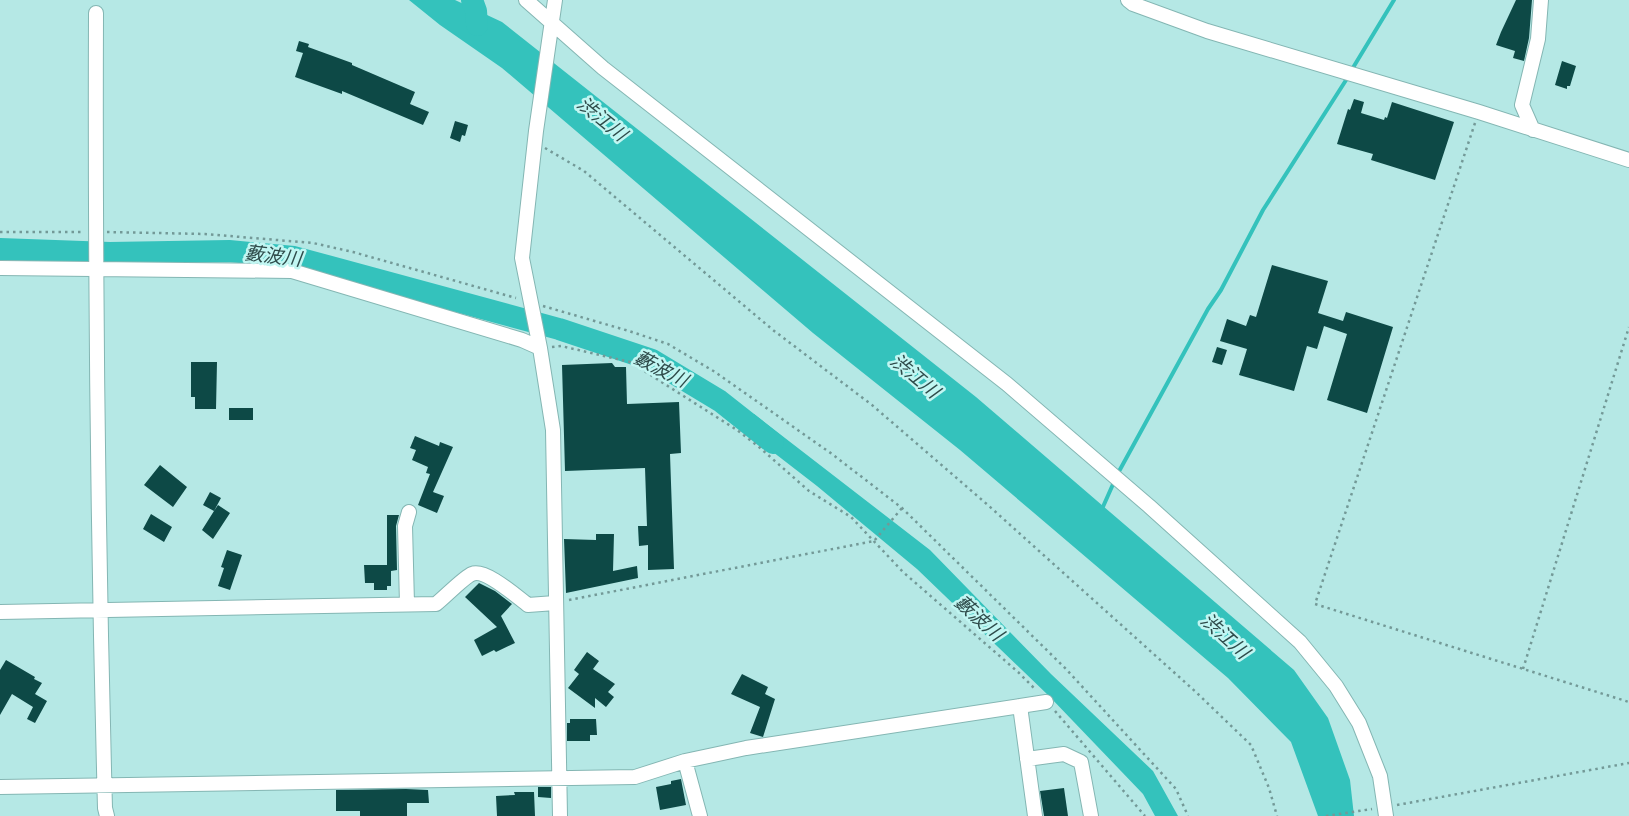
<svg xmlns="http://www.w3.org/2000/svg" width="1629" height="816" font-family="Cabin,'Noto Sans JP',sans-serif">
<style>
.water{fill:#34c2bc}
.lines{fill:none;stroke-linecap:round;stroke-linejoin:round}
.stream{stroke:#34c2bc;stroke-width:4}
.river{stroke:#34c2bc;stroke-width:22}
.building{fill:#0d4946}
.minor-casing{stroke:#84b6b3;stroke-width:16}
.path{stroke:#739997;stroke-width:2.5;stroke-dasharray:2.5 4;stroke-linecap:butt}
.minor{stroke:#fff;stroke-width:14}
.labels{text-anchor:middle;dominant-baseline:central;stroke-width:5;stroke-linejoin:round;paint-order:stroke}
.water-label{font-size:19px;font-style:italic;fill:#2f4c4b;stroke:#c1f6f2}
</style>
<rect width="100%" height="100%" fill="#b5e8e5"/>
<path class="water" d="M409,0H455L502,22L976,397L1294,670L1328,718L1350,780L1354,816H1318L1291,742L1228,678L960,450L813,333L502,68L440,25Z
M754,414L930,550L1051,674L1153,771L1178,816H1155L1143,794L1049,696L917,569L817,486L747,432Z"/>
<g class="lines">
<path class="stream" d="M1351,71L1394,0
M1117,475L1208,309L1221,290L1263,210L1348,77
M1102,509L1114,482"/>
<path class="river" d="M472,0L476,11L477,25
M0,249L110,253L229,251L294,257L559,329L652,360L720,401L773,443"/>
</g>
<path class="building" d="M1516,0H1532L1529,38L1524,61L1513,58L1515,51L1496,45L1501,32Z
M299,41L309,44L308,47L352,63V65L415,92L410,104L429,112L423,125L342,91V94L295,77L303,53L296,51Z
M1562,61L1576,66L1570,86H1567V89L1555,85Z
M1354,99L1364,102L1361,113L1384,120L1385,117L1387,118L1392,102L1454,122L1435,180L1371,160L1373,154L1337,144L1348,109L1350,110Z
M455,121L468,125L465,136L462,135L460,142L450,138Z
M1272,265L1328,281L1318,313L1343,321L1346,312L1393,327L1367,413L1327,400L1347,334L1324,326L1317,349L1307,346L1294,391L1239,375L1247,349L1220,341L1227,319L1246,326L1250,315L1256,317Z
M1217,347L1227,350L1222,365L1212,362Z
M191,362H217L216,409H195V397H191Z
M612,363L615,367H626L627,404L679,402L681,453L670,454L674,569L648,570V545L639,546L638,526H647L645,468L565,471L562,365Z
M229,408H253V420H229Z
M415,436L439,446L440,442L453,447L433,492L444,496L437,513L418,505L430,474L426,473L428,467L412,460L416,450L410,448Z
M160,465L187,487L173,507L144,485Z
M210,492L221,498L214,511L218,505L230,513L213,539L202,530L214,511L203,505Z
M151,514L172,527L164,542L143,529Z
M387,515H399L396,526L397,570L391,571V586H387V590H374V583H365L364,565H387Z
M596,534H614L613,571L637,566L638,578L566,593L564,539L596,540Z
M227,550L242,555L230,590L218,586L224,568L221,567Z
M479,583L495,591L512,604L501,616L515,643L496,652L494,650L482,656L474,640L497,627L465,597Z
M587,652L599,661L593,669L615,684L608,692L614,697L606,707L595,698V708L568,688L579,674L574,670Z
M6,660L35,677L34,679L42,683L35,694L47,701L35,723L27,719L33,707L12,694L0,715V670Z
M742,674L768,687L765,694L775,699L763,737L750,733L760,707L731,694Z
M570,719H596L597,735H590V741H567V723H570Z
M681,779L686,805L660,810L656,787L671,784V781Z
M538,787H551V798L538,797Z
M1064,788L1068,816H1044L1040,791Z
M406,789L428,790L429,803H407V816H360V811H336V790Z
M514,792H534L535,816H497L496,796L515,795Z"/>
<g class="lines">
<defs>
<path id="minor" d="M526,0L603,68L1007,384L1149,506L1300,642L1336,686L1359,723L1380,776L1386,816
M555,0L536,131L522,258L540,348L553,430L560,816
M1128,0L1133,4L1207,31L1479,112L1629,160
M96,13C95,278 98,543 105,808L107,816
M1533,130L1522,105L1538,39L1541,0
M0,268L292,271L522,340L540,348
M407,604L405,526L409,512
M0,612L436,604C444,598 464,577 472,574C485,568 517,597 528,605L555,603
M1020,706L1035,816
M1027,759L1064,754L1081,762L1091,816
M685,761L700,816
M0,787L635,777L685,761L746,748L1046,702"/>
</defs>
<use href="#minor" class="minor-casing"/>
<path class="path" d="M1475,123L1315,604L1629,702
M545,148L584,171L773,330L872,405L989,506L1197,693L1251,745L1269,788L1277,816
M0,232H84
M107,232L205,234L313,243L353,252L516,298
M543,306L629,331L668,344L715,372L832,454L902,508L1066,669L1176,789L1188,816
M552,347L561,346L630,362L737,430L759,447L809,491L851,517L903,572L1018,672L1036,690
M569,600L874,541L902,508
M1523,669L1629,327
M1055,711L1145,816
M1397,805L1629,763
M1326,816L1372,809"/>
<use href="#minor" class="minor"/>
</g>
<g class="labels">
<g class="water-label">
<text transform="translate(602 119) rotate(39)">渋江川</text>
<text transform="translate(273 256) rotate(7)">藪波川</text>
<text transform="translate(661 369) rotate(27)">藪波川</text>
<text transform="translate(915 376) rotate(40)">渋江川</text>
<text transform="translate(979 618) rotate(42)">藪波川</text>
<text transform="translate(1225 636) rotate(42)">渋江川</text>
</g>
</g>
</svg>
